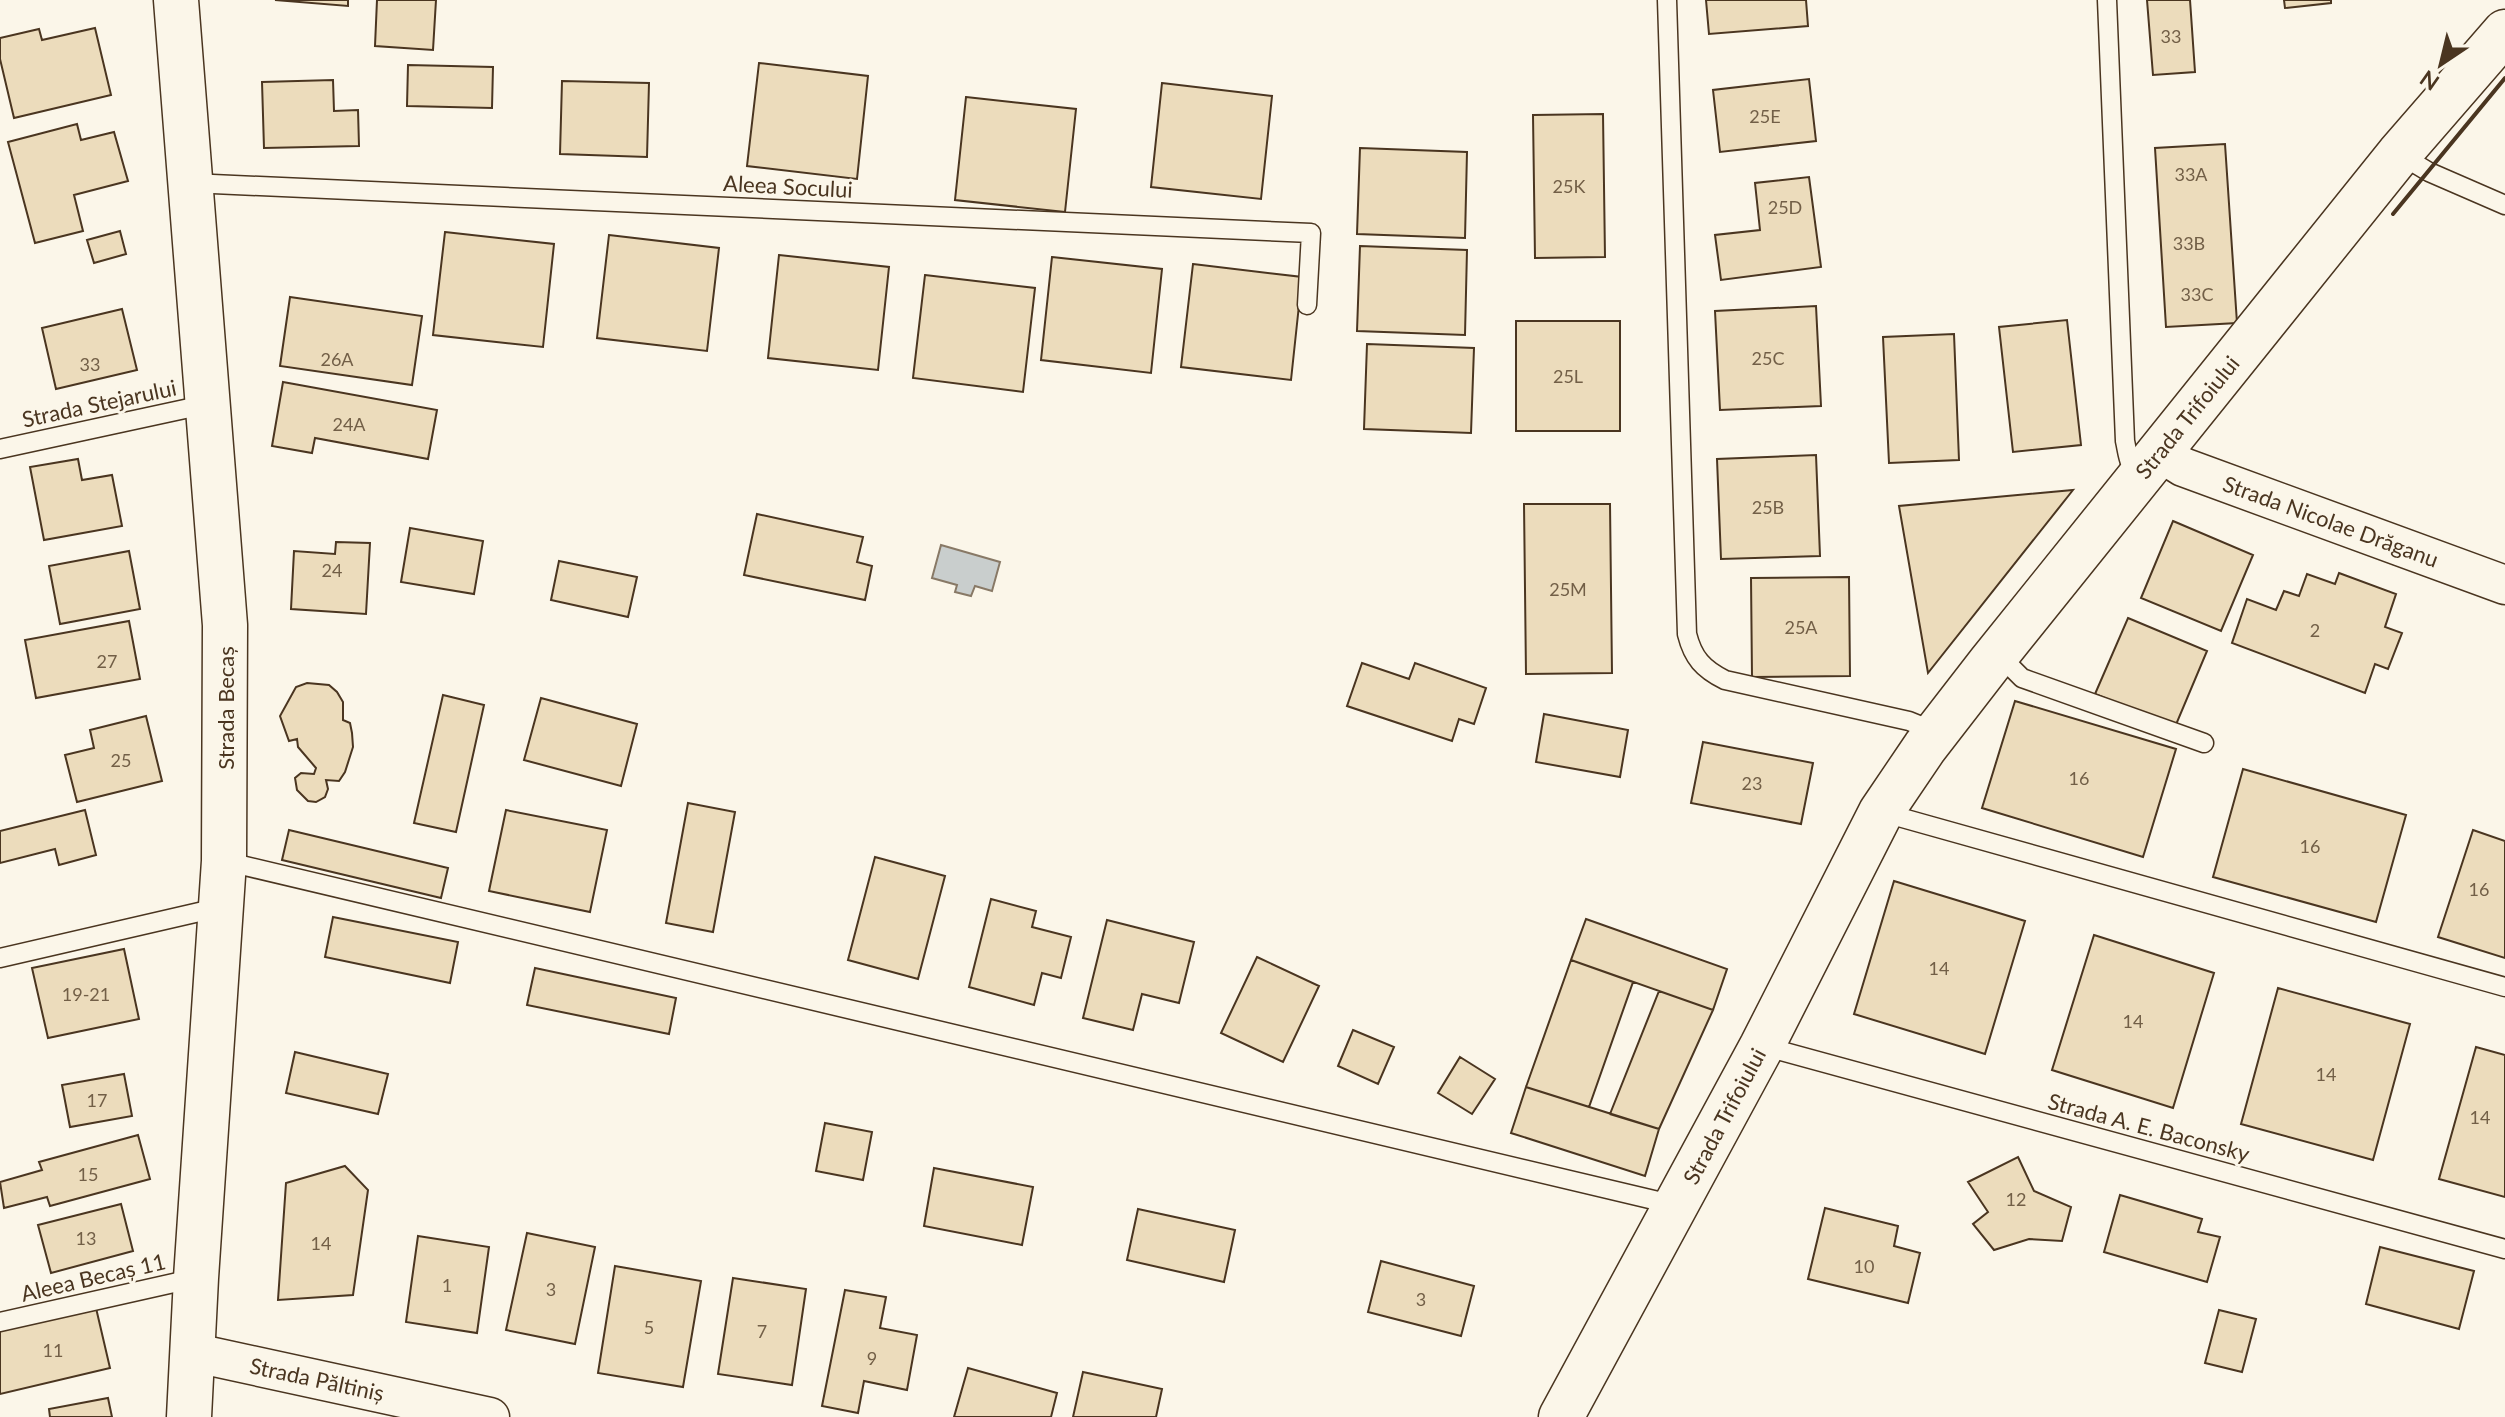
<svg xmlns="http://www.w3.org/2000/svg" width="2505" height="1417" font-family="Lato,sans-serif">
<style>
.water{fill:#c9cecd;stroke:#887966;stroke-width:2}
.building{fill:#ecdcbc;stroke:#4a3520;stroke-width:2}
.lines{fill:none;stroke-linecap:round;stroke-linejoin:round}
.service-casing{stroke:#4a3520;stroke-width:21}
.minor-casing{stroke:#4a3520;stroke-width:41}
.tertiary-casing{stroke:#4a3520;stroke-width:47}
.secondary-casing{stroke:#4a3520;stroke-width:47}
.service{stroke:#fbf6e9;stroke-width:18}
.minor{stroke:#fbf6e9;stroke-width:38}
.tertiary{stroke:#fbf6e9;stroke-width:44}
.secondary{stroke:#fbf6e9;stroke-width:44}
.wall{stroke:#4a3520;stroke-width:4}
.labels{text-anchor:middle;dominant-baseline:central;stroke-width:6;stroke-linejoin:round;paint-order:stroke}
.number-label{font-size:18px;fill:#725f47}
.street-label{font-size:22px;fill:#4a3520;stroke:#fbf6e9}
</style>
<rect width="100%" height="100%" fill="#fbf6e9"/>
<path class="water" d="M941,545L1000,562L992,591L975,586L971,596L955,592L957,585L932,578Z"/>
<path class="building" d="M275,0H348V6Z
M377,0H436L433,50L375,46Z
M1706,0H1806L1808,26L1709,34Z
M2147,0H2190L2195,72L2153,75Z
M2284,0H2331V3L2285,8Z
M95,28L111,95L14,118L0,59V38L39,29L42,40Z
M759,63L868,76L857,179L747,166Z
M408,65L493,67L492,108L407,106Z
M1809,79L1816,141L1720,152L1713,90Z
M333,80L334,111L358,110L359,146L264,148L262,82Z
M562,81L649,83L647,157L560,154Z
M1162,83L1272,96L1261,199L1151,187Z
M966,97L1076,109L1065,212L955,200Z
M1603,114L1605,257L1535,258L1533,115Z
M77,124L81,140L114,132L128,181L74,195L83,231L35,243L8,142Z
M2225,144L2237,323L2166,327L2155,148Z
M1360,148L1467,152L1465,238L1357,234Z
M1809,177L1821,267L1721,280L1715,235L1760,230L1755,183Z
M120,231L126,254L94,263L87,240Z
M445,232L554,244L543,347L433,335Z
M609,235L719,248L707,351L597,338Z
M1360,246L1467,250L1465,335L1357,331Z
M779,255L889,267L878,370L768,358Z
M1052,257L1162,269L1151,373L1041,360Z
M1193,264L1302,277L1291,380L1181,367Z
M925,275L1035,288L1023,392L913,378Z
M290,297L422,316L412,385L280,366Z
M1816,306L1821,406L1720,410L1715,311Z
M122,309L137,370L56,389L42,328Z
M2067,320L2081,445L2013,452L1999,327Z
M1516,321H1620V431H1516Z
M1954,334L1959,460L1889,463L1883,337Z
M1367,344L1474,348L1471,433L1364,429Z
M283,382L437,410L428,459L315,438L312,453L272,446Z
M1816,455L1820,556L1721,559L1717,459Z
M78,459L82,480L112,475L122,526L44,540L30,467Z
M2073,490L1928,673L1899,506Z
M1524,504H1610L1612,673L1526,674Z
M757,514L863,537L857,562L872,566L865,600L744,575Z
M2173,521L2253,555L2221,631L2141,598Z
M410,528L483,541L474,594L401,582Z
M336,542L370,543L366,614L291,609L294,551L335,554Z
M129,551L140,609L60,624L49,566Z
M559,561L637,577L628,617L551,600Z
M2339,573L2396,594L2385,627L2402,633L2388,669L2375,664L2365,693L2232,643L2247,599L2276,610L2284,591L2299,596L2307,574L2335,584Z
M1849,577L1850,676L1752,677L1751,578Z
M2128,618L2207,651L2175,727L2095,694Z
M129,621L140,679L36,698L25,640Z
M1362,663L1409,679L1415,663L1486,688L1474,724L1459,719L1452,741L1347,706Z
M307,683L329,685L337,692L343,702V720L350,723L352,733L353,747L345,772L339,781L326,780L328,789L325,797L316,802L308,801L297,790L295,778L301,773L314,774L316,768L298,747L297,739L289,741L280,716L296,687Z
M443,695L484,705L456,832L414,823Z
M541,698L637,724L621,786L524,760Z
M2015,701L2176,749L2143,857L1982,808Z
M1544,714L1628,730L1620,777L1536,762Z
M146,716L162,781L77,802L65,755L94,748L90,730Z
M1703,742L1813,763L1801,824L1691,803Z
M2243,769L2406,815L2376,922L2213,877Z
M688,803L735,812L713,932L666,923Z
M85,810L96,855L59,865L55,849L0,863V831Z
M506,810L607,830L590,912L489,891Z
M289,830L448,868L441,898L282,860Z
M2473,830L2505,841V958L2438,937Z
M875,857L945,876L918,979L848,960Z
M1894,881L2025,921L1985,1054L1854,1014Z
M991,899L1036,911L1032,927L1071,937L1061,978L1042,973L1034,1005L969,987Z
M333,917L458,942L450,983L325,957Z
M1586,919L1727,969L1713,1010L1571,960Z
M1107,920L1194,942L1179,1003L1142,994L1133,1030L1083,1018Z
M2094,935L2214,973L2173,1108L2052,1070Z
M124,949L139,1019L48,1038L32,968Z
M1257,957L1319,986L1283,1062L1221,1033Z
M1571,960L1633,982L1589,1107L1526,1087Z
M535,968L676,998L669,1034L527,1005Z
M2278,988L2410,1024L2373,1160L2241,1124Z
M1659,991L1713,1010L1659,1129L1610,1114Z
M1353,1030L1394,1047L1378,1084L1338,1066Z
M2476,1047L2505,1055V1197L2439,1179Z
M295,1052L388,1074L378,1114L286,1093Z
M1460,1057L1495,1079L1472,1114L1438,1093Z
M124,1074L132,1116L70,1127L62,1085Z
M1526,1087L1659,1129L1645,1176L1511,1133Z
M825,1123L872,1132L863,1180L816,1171Z
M138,1135L150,1179L50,1206L47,1197L4,1208L0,1182L42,1170L39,1162Z
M2018,1157L2034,1191L2071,1207L2062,1241L2029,1239L1994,1250L1973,1224L1988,1212L1968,1182Z
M345,1166L368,1190L353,1295L278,1300L286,1183Z
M934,1168L1033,1187L1022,1245L924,1226Z
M2120,1195L2202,1219L2198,1232L2220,1237L2207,1282L2104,1252Z
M121,1204L133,1251L51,1273L38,1225Z
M1825,1208L1898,1226L1894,1246L1920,1253L1908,1303L1808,1279Z
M1138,1209L1235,1230L1224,1282L1127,1260Z
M527,1233L595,1247L575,1344L506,1330Z
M418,1236L489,1247L477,1333L406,1322Z
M2380,1247L2474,1271L2459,1329L2366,1304Z
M1381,1261L1474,1286L1461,1336L1368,1312Z
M615,1266L701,1281L683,1387L598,1373Z
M733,1278L806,1289L792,1385L718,1374Z
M845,1290L886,1297L880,1328L917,1335L907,1390L864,1381L858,1413L822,1406Z
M96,1308L110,1368L0,1394V1331Z
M2219,1310L2256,1319L2242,1372L2205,1363Z
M968,1368L1057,1393L1051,1417H954Z
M1083,1372L1162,1389L1156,1417H1073Z
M108,1398L112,1417H50L49,1409Z"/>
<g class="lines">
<defs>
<path id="service" d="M1667,0L1687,634C1693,658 1703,669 1725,680L1909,721L1936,732
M2107,0L2125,441C2128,454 2128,467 2140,475
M2399,154L2429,172L2505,205
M191,183L1311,233L1307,305
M0,449L208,404
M1998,654L2022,678L2204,743
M1881,812L2505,987
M224,861L1675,1205
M0,958L221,907
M1763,1046L2505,1249
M0,1322L196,1278"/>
<path id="minor" d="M2159,452L2183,467L2505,585
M191,1352L490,1417"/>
<path id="tertiary" d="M1561,1417L1762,1046L1881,812L1925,747L1990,663L2399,154L2505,32"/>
<path id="secondary" d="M176,0L225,625L224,861L196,1278L189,1417"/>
</defs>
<use href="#service" class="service-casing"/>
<use href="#minor" class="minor-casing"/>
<use href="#tertiary" class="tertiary-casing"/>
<use href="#secondary" class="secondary-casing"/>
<use href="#service" class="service"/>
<use href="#minor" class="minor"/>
<use href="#tertiary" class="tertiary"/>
<use href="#secondary" class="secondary"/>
<path class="wall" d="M2393,214L2505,78"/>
</g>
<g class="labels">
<g class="number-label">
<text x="2171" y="36">33</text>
<text x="1765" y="116">25E</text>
<text x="2191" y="174">33A</text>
<text x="1569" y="186">25K</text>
<text x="1785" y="207">25D</text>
<text x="2189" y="243">33B</text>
<text x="2197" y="294">33C</text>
<text x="1768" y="358">25C</text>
<text x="337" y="359">26A</text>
<text x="90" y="364">33</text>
<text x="1568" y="376">25L</text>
<text x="349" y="424">24A</text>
<text x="1768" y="507">25B</text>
<text x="332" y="570">24</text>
<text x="1568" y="589">25M</text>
<text x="1801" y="627">25A</text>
<text x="2315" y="630">2</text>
<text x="107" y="661">27</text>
<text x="121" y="760">25</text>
<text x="2079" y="778">16</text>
<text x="1752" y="783">23</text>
<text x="2310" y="846">16</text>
<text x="2479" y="889">16</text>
<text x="1939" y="968">14</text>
<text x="86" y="994">19-21</text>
<text x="2133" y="1021">14</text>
<text x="2326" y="1074">14</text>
<text x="97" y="1100">17</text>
<text x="2480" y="1117">14</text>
<text x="88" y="1174">15</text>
<text x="2016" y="1199">12</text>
<text x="86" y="1238">13</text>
<text x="321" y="1243">14</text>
<text x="1864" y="1266">10</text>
<text x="447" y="1285">1</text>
<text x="551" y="1289">3</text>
<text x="1421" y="1299">3</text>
<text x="649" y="1327">5</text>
<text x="762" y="1331">7</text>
<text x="53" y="1350">11</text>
<text x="872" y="1358">9</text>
</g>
<g class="street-label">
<text transform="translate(788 186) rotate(3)">Aleea Socului</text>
<text transform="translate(99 403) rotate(-12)">Strada Stejarului</text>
<text transform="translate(2187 417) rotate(-51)">Strada Trifoiului</text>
<text transform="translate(2331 521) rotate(20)">Strada Nicolae Drăganu</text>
<text transform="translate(225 708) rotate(-90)">Strada Becaș</text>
<text transform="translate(1724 1116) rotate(-62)">Strada Trifoiului</text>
<text transform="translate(2149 1127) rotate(15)">Strada A. E. Baconsky</text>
<text transform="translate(93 1277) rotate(-13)">Aleea Becaș 11</text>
<text transform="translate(317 1379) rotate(12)">Strada Păltiniș</text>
</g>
</g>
<g transform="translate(2441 64) rotate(215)" stroke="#fbf6e9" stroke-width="6" paint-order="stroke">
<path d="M0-6L14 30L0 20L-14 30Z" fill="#4a3520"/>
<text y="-12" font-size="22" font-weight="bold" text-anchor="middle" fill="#4a3520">N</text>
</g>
</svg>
